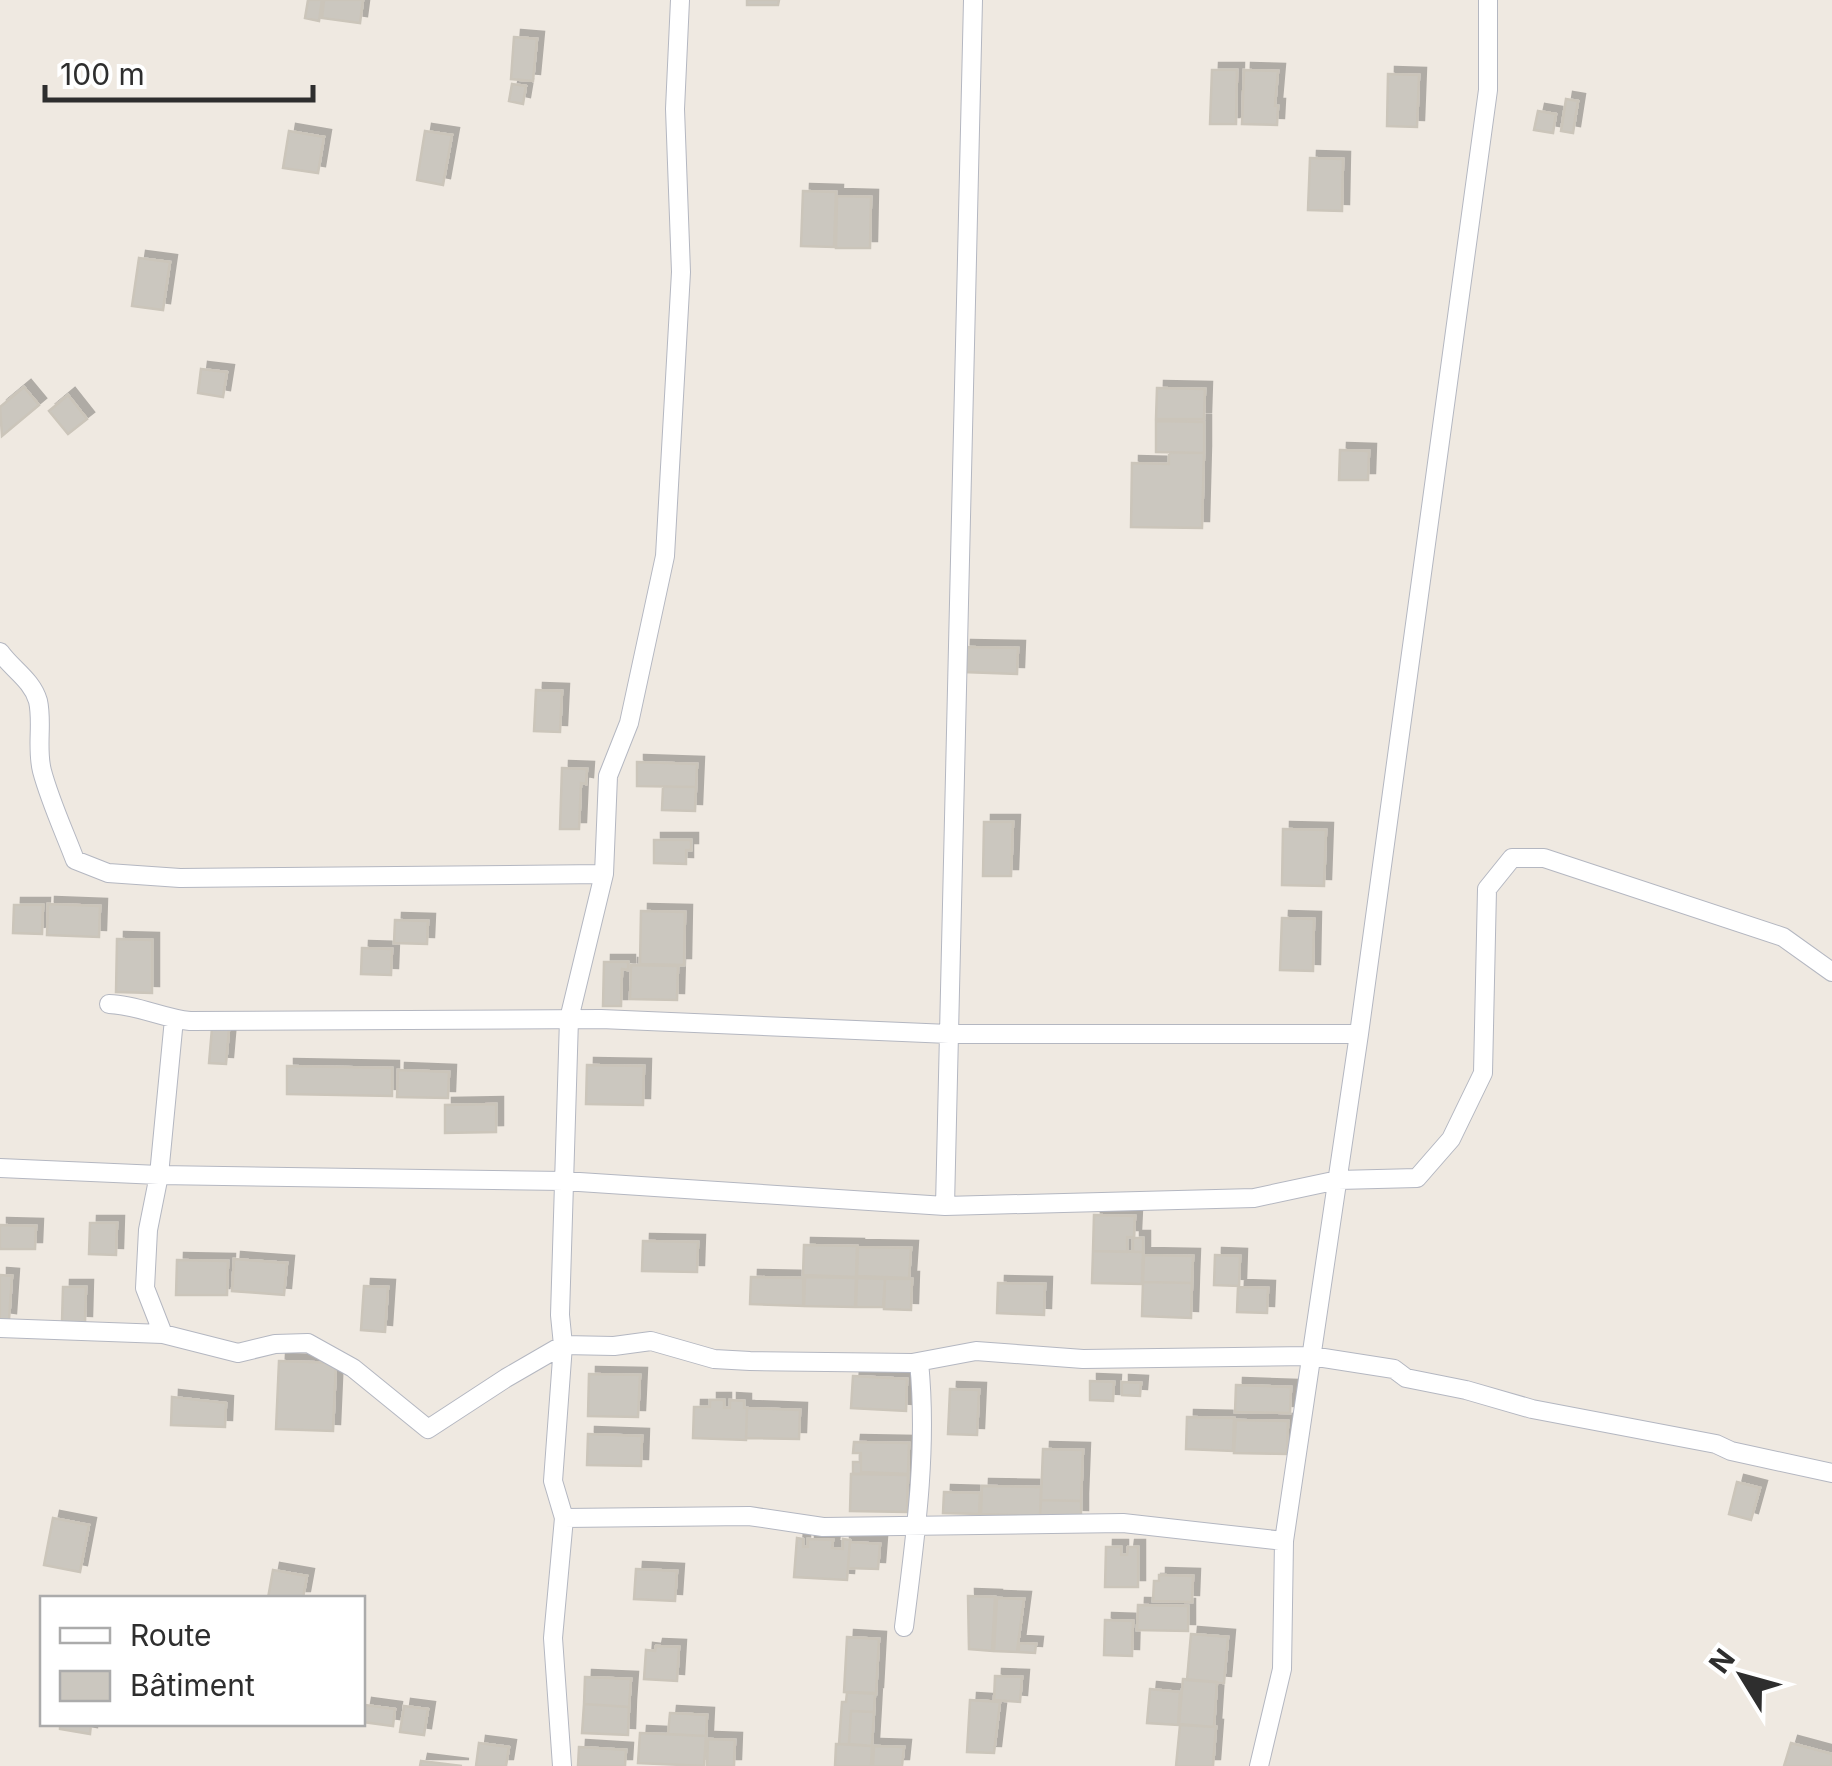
<svg xmlns="http://www.w3.org/2000/svg" width="1832" height="1766" font-family="Inter,sans-serif">
<style>
.building{fill:#cbc7bf;stroke:#cbc5ba;stroke-width:2.5;filter:url(#shadow)}
.lines{fill:none;stroke-linecap:round;stroke-linejoin:round}
.street-casing{stroke:#b4b7c1;stroke-width:20}
.street{stroke:#fff;stroke-width:18}
</style>
<defs>
<filter id="shadow"><feDropShadow dx="7" dy="-7" stdDeviation="0" flood-color="#0004"/></filter>
</defs>
<rect width="100%" height="100%" fill="#efe9e1"/>
<path class="building" d="M308,0H322L319,21L305,18Z
M324,0H363L360,23L322,18Z
M747,0H779L778,5H747Z
M514,37L537,39L533,81L511,79Z
M1212,70H1237L1236,124H1210Z
M1244,70L1278,71L1275,106H1278L1277,125L1242,124Z
M1388,74L1419,75L1417,127L1387,126Z
M512,84L526,86L523,104L509,101Z
M1566,99L1578,101L1573,133L1561,131Z
M1538,111L1556,114L1553,133L1534,130Z
M289,131L324,137L318,173L283,168Z
M425,131L452,135L443,185L417,180Z
M1310,158L1343,159L1342,211L1308,210Z
M803,191L836,192L834,247L801,246Z
M837,196L871,197L870,248H836Z
M139,258L170,262L163,310L132,306Z
M201,369L227,372L223,397L198,393Z
M24,387L39,405L2,436L0,407Z
M1157,388L1205,389L1204,419H1156Z
M68,395L87,419L68,434L49,411Z
M1156,421L1204,422V453L1156,452Z
M1340,450L1369,451L1368,480H1339Z
M1169,453H1204L1202,528L1131,527L1132,463L1169,464Z
M964,647L1018,648L1017,674L963,672Z
M536,690L562,691L560,732L534,731Z
M637,762L697,764L696,787L637,786Z
M562,768L587,769L586,784L581,783L579,829H560Z
M663,787H696L695,811L662,810Z
M984,822H1013L1011,876H983Z
M1283,829L1326,830L1324,886L1282,885Z
M654,840H691V850H686V864L654,863Z
M48,904L100,906L99,937L47,935Z
M14,905H43L42,934L13,933Z
M641,911L685,912L684,965L640,964Z
M1282,918L1314,919L1313,971L1280,970Z
M395,920L428,921L427,944L394,943Z
M117,939L152,940V993L116,992Z
M362,948L392,949L391,975L361,974Z
M604,962H628V970L622,969L621,1006H603Z
M631,965L678,966L677,1000L630,999Z
M212,1028L229,1029L226,1064L209,1063Z
M587,1065L644,1066L643,1105L586,1104Z
M287,1066L392,1068V1096L287,1094Z
M398,1070L449,1072L448,1098L397,1097Z
M496,1104V1132L445,1133V1105Z
M1094,1215L1135,1216L1134,1237H1127V1252L1093,1251Z
M90,1223H117L116,1255L89,1254Z
M0,1225L36,1226L35,1249H0Z
M1133,1238H1143V1252H1133Z
M643,1241L698,1242L697,1272L642,1271Z
M804,1245L857,1246L856,1277L803,1275Z
M858,1247L911,1248L909,1278L857,1276Z
M1093,1251L1143,1252L1142,1284L1092,1283Z
M1144,1255L1193,1256L1192,1283L1143,1282Z
M1215,1255L1240,1256L1239,1286L1214,1285Z
M234,1259L287,1263L284,1295L232,1291Z
M177,1260L228,1261L227,1295H176Z
M0,1275L12,1276L9,1320L0,1319Z
M751,1277L803,1278V1306L750,1304Z
M805,1277L856,1278L855,1307L804,1306Z
M857,1278L885,1279L883,1307H856Z
M885,1279H912L911,1310L884,1309Z
M1143,1282L1192,1283L1191,1318L1142,1316Z
M998,1283L1045,1284L1044,1315L997,1313Z
M364,1286L388,1287L385,1332L361,1330Z
M63,1287H86L85,1323L62,1322Z
M1238,1287L1268,1288L1267,1313L1237,1312Z
M279,1361L336,1363L333,1431L276,1429Z
M589,1374L640,1375L638,1417L588,1416Z
M853,1376L907,1379L906,1411L851,1408Z
M1090,1381L1114,1382L1113,1401L1090,1400Z
M1122,1382L1141,1383L1140,1396L1122,1395Z
M1236,1385L1291,1387L1290,1413L1235,1412Z
M950,1389L979,1390L977,1435L948,1434Z
M172,1397L226,1403L225,1427L171,1425Z
M710,1400H724V1408H730V1400L744,1401V1408H747L746,1440L693,1438L694,1407H710Z
M747,1408L800,1410L799,1439L746,1438Z
M1187,1417L1234,1418L1233,1451L1186,1449Z
M1236,1420L1288,1421L1287,1454L1234,1453Z
M588,1434L642,1436L641,1466L587,1465Z
M854,1442L909,1443L908,1474L861,1472V1453H853Z
M1043,1449L1083,1450L1081,1501L1041,1500Z
M853,1462H861V1474H853Z
M851,1474L908,1475L907,1512L850,1511Z
M1737,1482L1760,1488L1751,1520L1729,1514Z
M982,1486L1041,1487L1040,1516L981,1514Z
M944,1492L980,1493L979,1514L943,1513Z
M1041,1500L1081,1501V1517L1040,1516Z
M53,1518L89,1525L80,1572L44,1565Z
M797,1538L803,1539V1547H808V1539L833,1540L832,1548L843,1549V1539L850,1540L847,1580L794,1577Z
M850,1542L880,1544L878,1569L848,1568Z
M1106,1547H1121V1555H1127L1128,1547H1138V1587H1105Z
M636,1569L677,1571L675,1601L634,1599Z
M273,1570L307,1576L303,1598H268Z
M1159,1575L1193,1576L1192,1602L1153,1601L1154,1581H1159Z
M968,1596L995,1597L992,1651L969,1649Z
M997,1598L1024,1599L1017,1652L994,1651Z
M1138,1605L1188,1606V1631L1137,1630Z
M1105,1620L1133,1621L1132,1656L1104,1655Z
M1191,1634L1228,1637L1224,1683L1187,1680Z
M847,1637L879,1639L876,1694L844,1692Z
M1019,1643L1036,1644L1035,1653L1019,1652Z
M656,1646L679,1647L677,1681L644,1679L646,1650L655,1651Z
M995,1676L1022,1677L1020,1702L994,1700Z
M585,1677L631,1679L629,1707L584,1704Z
M1183,1679L1217,1682L1214,1727L1179,1724Z
M1150,1689L1180,1692L1178,1725L1147,1723Z
M847,1692L875,1693L874,1712L851,1711L849,1744H839L842,1702H846Z
M970,1700L1000,1702L994,1753L967,1752Z
M584,1704L629,1707L628,1735L582,1733Z
M365,1705L395,1709L393,1726L362,1722Z
M404,1706L428,1709L424,1735L400,1732Z
M851,1711L874,1712L872,1746L849,1744Z
M670,1713L707,1715L706,1736L668,1734Z
M60,1724H91L90,1734L60,1729Z
M1180,1725L1216,1727L1213,1766H1176Z
M640,1733L706,1736L704,1766L638,1763Z
M708,1739L735,1740L734,1766H707Z
M479,1743L509,1747L506,1766H476Z
M1791,1743L1832,1754L1831,1766H1784Z
M836,1744L872,1746L871,1766H835Z
M874,1746L904,1747L902,1766H873Z
M579,1747L626,1750L625,1766H578Z
M421,1761L462,1766H420Z"/>
<g class="lines">
<defs>
<path id="street" d="M0,652C12,669 32,680 38,701C43,723 36,748 42,771C50,801 64,831 75,860L108,873L180,878L604,874
M109,1004C138,1005 162,1018 190,1021L601,1019L949,1034H1359
M0,1168L159,1175L564,1181L945,1206L1254,1198L1338,1180L1417,1178L1451,1139L1483,1073L1487,889L1512,858H1544L1783,937L1832,972
M945,1206L973,0
M0,1328L163,1334L238,1353L275,1344L308,1343L353,1368L428,1429L506,1378L563,1345L614,1346L651,1341L714,1359L750,1361L912,1363L976,1351L1083,1359L1311,1356L1394,1369L1406,1378L1466,1390L1532,1409L1716,1444L1731,1451L1832,1473
M163,1334L145,1288L148,1230L159,1175L174,1019
M564,1518L749,1516L823,1527L1123,1523L1284,1541
M904,1627C915,1539 928,1450 919,1362
M562,1766L553,1638L564,1518L553,1481L563,1345L560,1315L569,1019L604,874L608,776L629,723L665,556L681,272L675,109L680,0
M1259,1766L1282,1669L1284,1541L1359,1034L1488,90V0"/>
</defs>
<use href="#street" class="street-casing"/>
<use href="#street" class="street"/>
</g>
<rect x="40" y="1596" width="325" height="130" fill="#ffffff" stroke="#ababab" stroke-width="2.5"/>
<rect x="60" y="1628" width="50" height="15" fill="#ffffff" stroke="#ababab" stroke-width="2.5"/>
<text x="130" y="1646" font-size="30" fill="#2e2e2e">Route</text>
<rect x="60" y="1671" width="50" height="30" fill="#cbc7bf" stroke="#ababab" stroke-width="2.5"/>
<text x="130" y="1696" font-size="30" fill="#2e2e2e">Bâtiment</text>
<g transform="translate(1742 1676) rotate(307)" stroke="#ffffff" stroke-width="8" paint-order="stroke">
<path d="M0-8L18 38L0 25L-18 38Z" fill="#2e2e2e"/>
<text y="-15" font-size="28" font-weight="bold" text-anchor="middle" fill="#2e2e2e">N</text>
</g>
<path d="M45 85v15h268v-15" fill="none" stroke="#2e2e2e" stroke-width="5"/>
<text x="60" y="85" font-size="30" fill="#2e2e2e" stroke="#ffffff" stroke-width="8" paint-order="stroke">100 m</text>
</svg>
